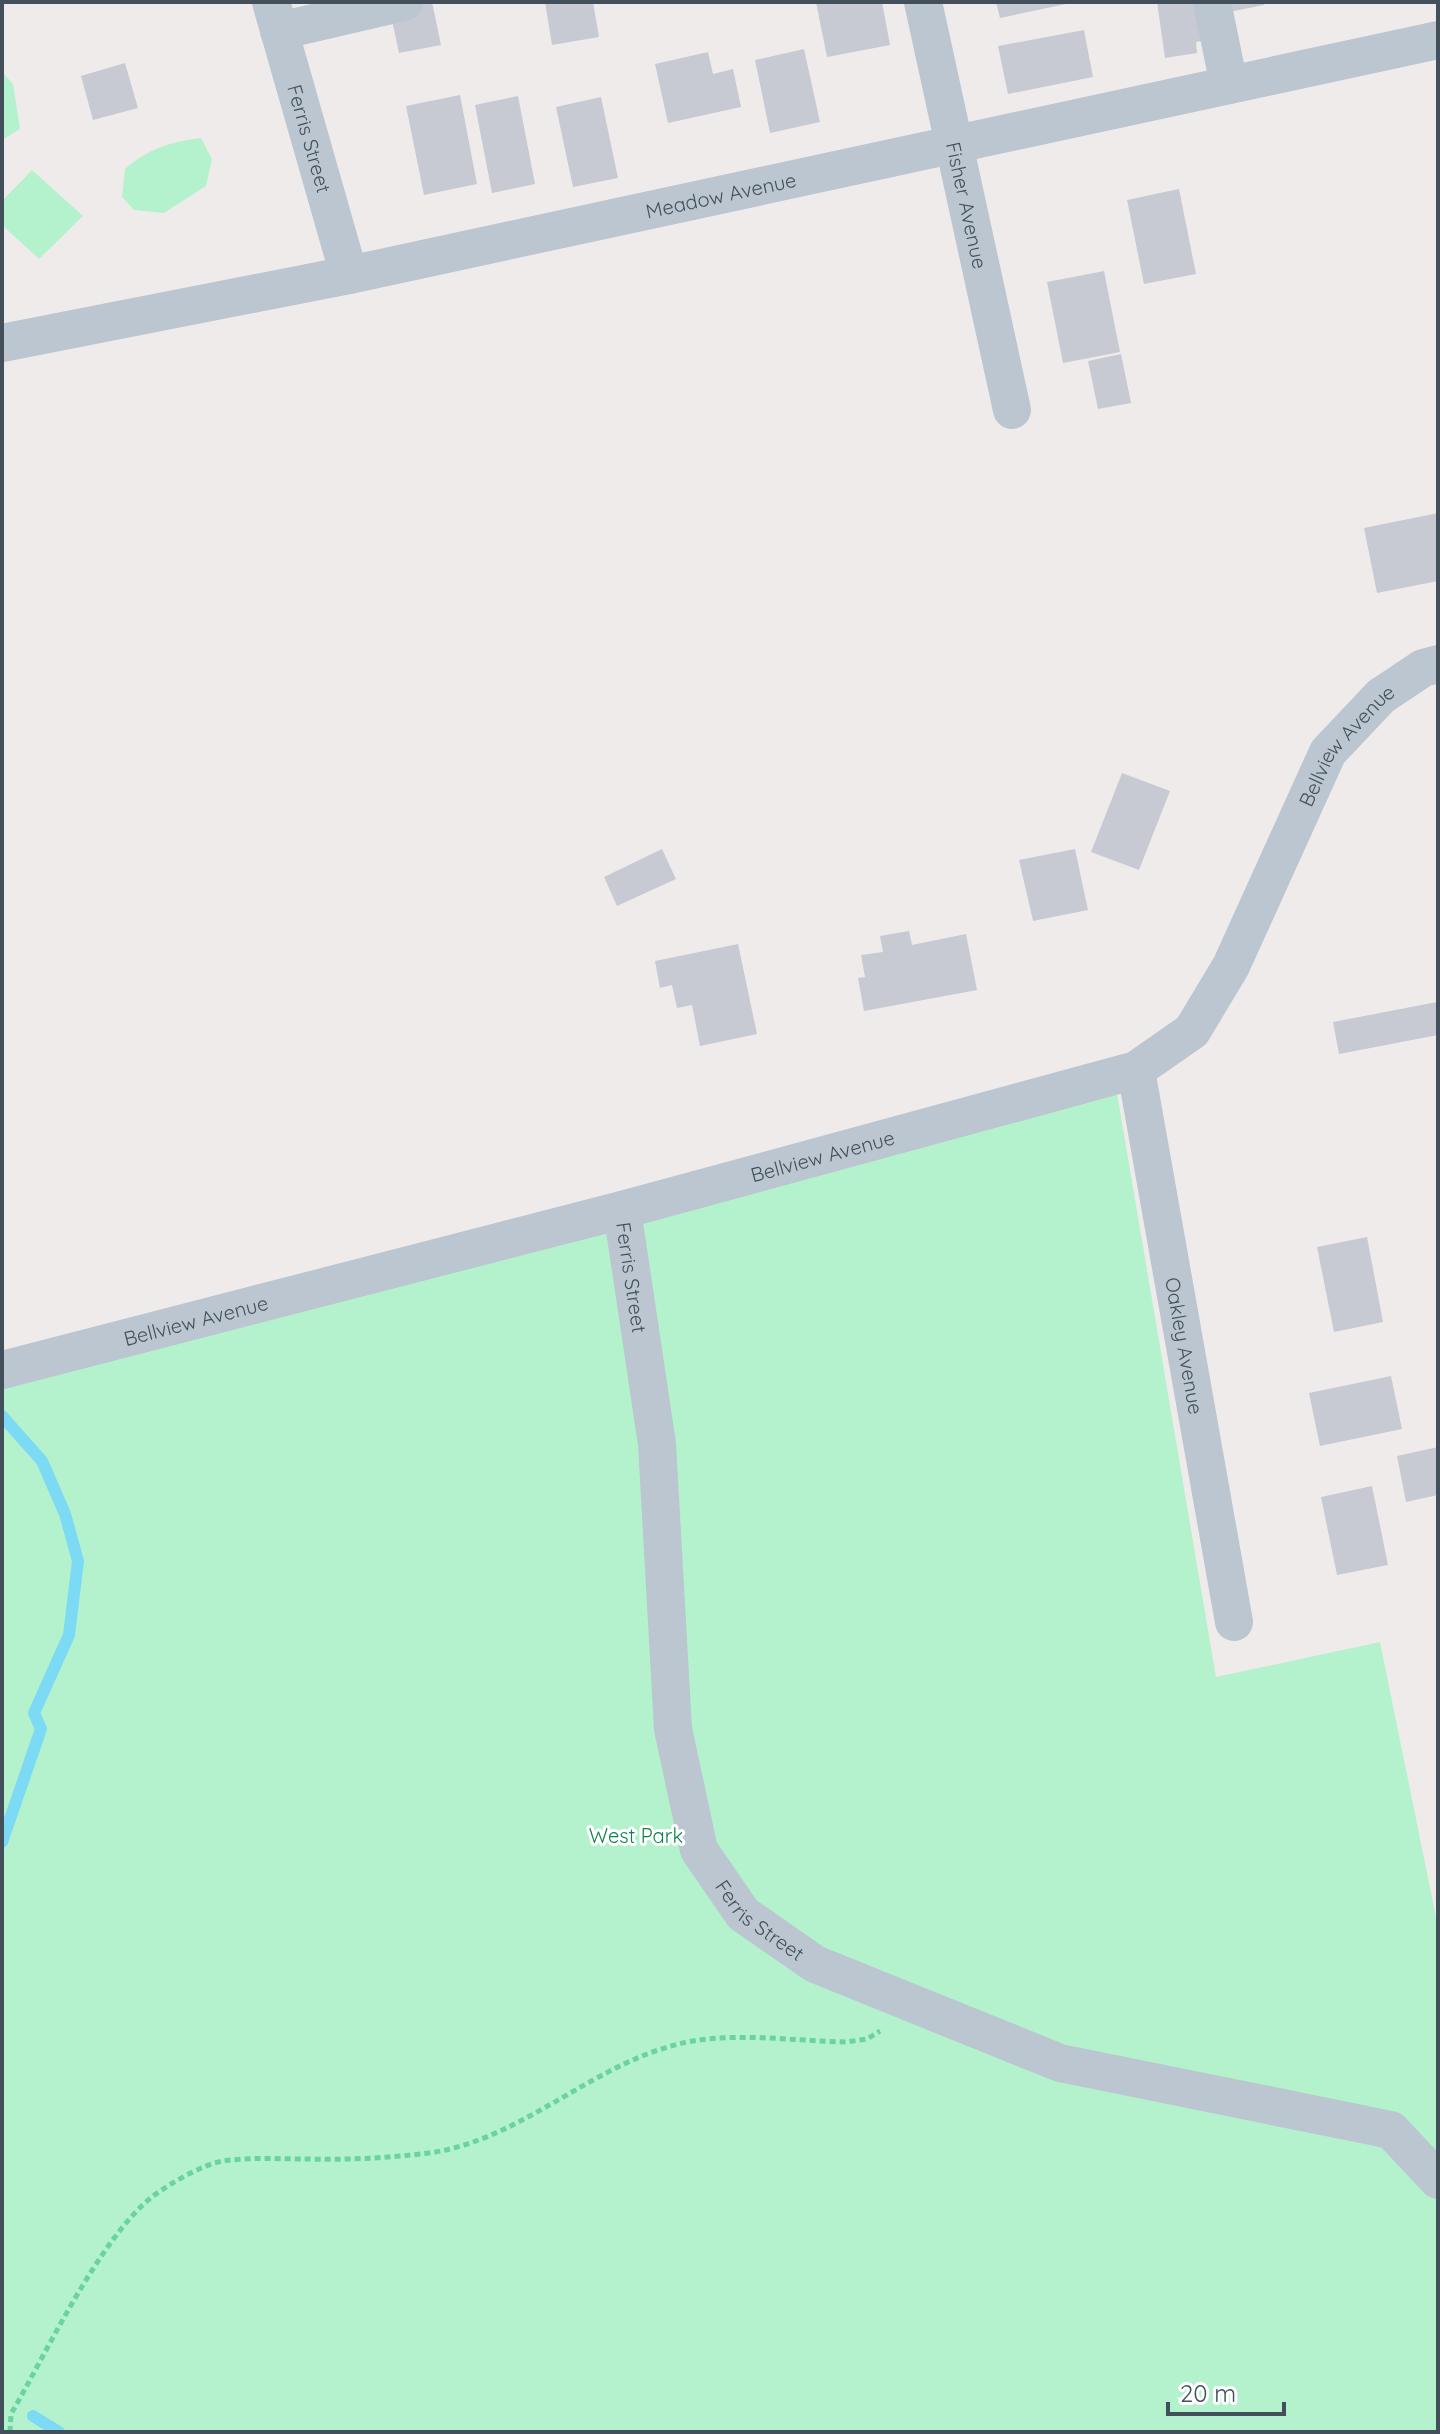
<svg xmlns="http://www.w3.org/2000/svg" width="1440" height="2434" font-family="Quicksand,sans-serif">
<style>
.green{fill:#b4f2cd}
.lines{fill:none;stroke-linecap:round;stroke-linejoin:round}
.stream{stroke:#7ddaf4;stroke-width:12}
.building{fill:#c7cad3}
.path{stroke:#6ad3a0;stroke-width:5;stroke-dasharray:6 4;stroke-linecap:butt}
.minor{stroke:#bbc6d0;stroke-width:38}
.labels{text-anchor:middle;dominant-baseline:central;stroke-width:6;stroke-linejoin:round;paint-order:stroke}
.street-label{font-size:20px;fill:#434f5b;stroke:#fff}
.park-label{font-size:20px;fill:#0e8248;stroke:#fff}
</style>
<rect width="100%" height="100%" fill="#efebeb"/>
<path class="green" d="M2,72L13,84L20,129L2,140Z
M201,138L212,159L206,186L164,213L134,210L122,197L125,169C149,148 171,142 201,138Z
M32,170L83,216L39,259L2,225V201Z
M1117,1093L1216,1677L1380,1642L1438,1927V2432H2V1357Z"/>
<g class="lines">
<path class="stream" d="M2,1416L42,1461L65,1514L78,1561L69,1635L34,1713L41,1729L2,1842
M33,2416L59,2432"/>
</g>
<path class="building" d="M432,2L441,45L399,53L390,11Z
M545,2H593L599,37L552,45Z
M816,2H882L890,45L827,57Z
M996,2H1071V3L1000,18Z
M1157,2H1200L1206,40L1196,42L1197,53L1165,58Z
M1227,2H1264V5L1229,12Z
M1084,30L1093,77L1008,94L998,46Z
M804,49L820,122L770,133L755,60Z
M708,52L713,74L733,69L741,107L668,123L655,64Z
M125,63L138,108L93,120L81,76Z
M460,95L477,184L424,195L406,106Z
M518,96L535,184L492,193L475,105Z
M601,97L618,178L573,187L556,107Z
M1179,189L1196,274L1144,284L1127,200Z
M1104,271L1120,352L1063,363L1047,282Z
M1121,354L1131,403L1098,409L1088,361Z
M1438,513V581L1377,593L1364,528Z
M1122,773L1170,791L1139,870L1091,852Z
M662,849L676,879L617,906L604,877Z
M1075,849L1088,910L1033,921L1019,860Z
M909,931L912,945L966,934L977,990L864,1011L858,978L865,977L861,955L883,952L880,936Z
M738,944L757,1034L700,1046L692,1005L677,1008L672,985L660,988L655,961Z
M1437,1002L1438,1035L1339,1054L1333,1022Z
M1367,1237L1383,1322L1334,1332L1317,1247Z
M1391,1376L1402,1429L1320,1446L1309,1393Z
M1438,1447V1495L1406,1502L1397,1456Z
M1372,1486L1388,1565L1337,1575L1321,1497Z"/>
<g class="lines">
<path class="path" d="M10,2432L11,2414C47,2352 99,2239 153,2196C171,2183 201,2165 223,2161C250,2157 281,2159 308,2159C349,2160 388,2158 429,2153C517,2141 586,2070 671,2046C725,2030 791,2041 846,2042L867,2039L880,2031"/>
<g class="minor">
<path id="s1" d="M271,2L349,275"/>
<path id="s2" d="M923,2L1012,410"/>
<path d="M1212,2L1229,85"/>
<path d="M279,31L404,2"/>
<path id="s3" d="M2,343L349,275L1438,40"/>
<path id="s4" d="M1136,1070L1234,1622"/>
<path id="s5" d="M622,1210L657,1444L673,1729L699,1850L743,1914L815,1964L1060,2063L1391,2130L1438,2180"/>
<path id="s6" d="M2,1370L622,1210L1136,1070L1192,1031L1231,966L1328,752L1381,696L1423,668L1438,664"/>
</g>
</g>
<g class="labels">
<g class="street-label">
<text stroke="none"><textPath href="#s1" startOffset="142">Ferris Street</textPath></text>
<text stroke="none"><textPath href="#s3" startOffset="734">Meadow Avenue</textPath></text>
<text stroke="none"><textPath href="#s2" startOffset="208">Fisher Avenue</textPath></text>
<text stroke="none"><textPath href="#s6" startOffset="1568">Bellview Avenue</textPath></text>
<text stroke="none"><textPath href="#s6" startOffset="848">Bellview Avenue</textPath></text>
<text stroke="none"><textPath href="#s5" startOffset="68">Ferris Street</textPath></text>
<text stroke="none"><textPath href="#s6" startOffset="200">Bellview Avenue</textPath></text>
<text stroke="none"><textPath href="#s4" startOffset="280">Oakley Avenue</textPath></text>
<text stroke="none"><textPath href="#s5" startOffset="740">Ferris Street</textPath></text>
</g>
<g class="park-label">
<text x="636" y="1835">West Park</text>
</g>
</g>
<rect width="1440" height="2434" fill="none" stroke="#434f5b" stroke-width="8"/>
<path d="M1168 2402v12h116v-12" fill="none" stroke="#434f5b" stroke-width="4"/>
<text x="1180" y="2402" font-size="24" fill="#434f5b" stroke="#ffffff" stroke-width="6" paint-order="stroke">20 m</text>
</svg>
